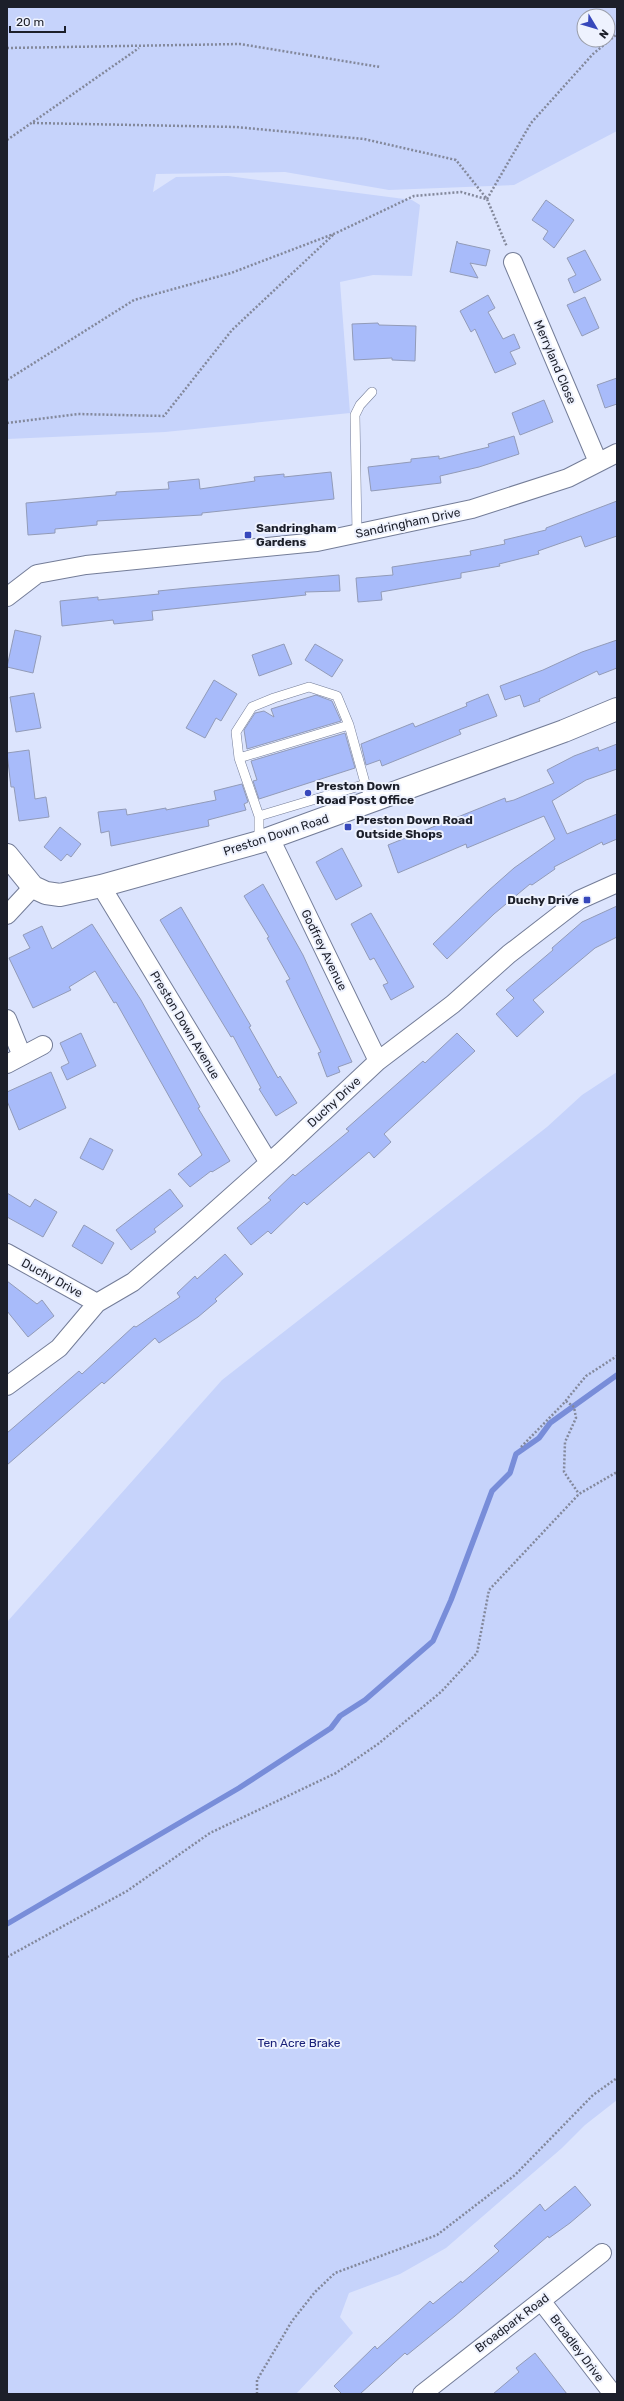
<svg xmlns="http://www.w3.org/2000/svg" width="624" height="2401" font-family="Rubik,sans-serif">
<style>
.green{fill:#c6d3fb;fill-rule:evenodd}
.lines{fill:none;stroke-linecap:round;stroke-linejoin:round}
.stream{stroke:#788dd9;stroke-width:5.5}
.building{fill:#a8bbfa;stroke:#929bb8}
.lane-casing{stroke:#747d98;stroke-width:10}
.street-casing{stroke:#747d98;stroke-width:20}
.secondary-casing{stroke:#747d98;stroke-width:24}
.path{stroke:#83889b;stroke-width:2.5;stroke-dasharray:2 2;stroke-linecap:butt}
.lane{stroke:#fff;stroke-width:9}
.street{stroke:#fff;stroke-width:18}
.secondary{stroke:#fff;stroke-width:22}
.poi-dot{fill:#3748bb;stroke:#eef2fe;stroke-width:1.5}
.labels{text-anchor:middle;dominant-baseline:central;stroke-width:4;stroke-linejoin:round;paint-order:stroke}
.street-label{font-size:12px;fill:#1c1f2a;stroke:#eef2fe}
.poi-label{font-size:12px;font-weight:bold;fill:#1c1f2a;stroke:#eef2fe;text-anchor:start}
.park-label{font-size:12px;fill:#1a2178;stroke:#eef2fe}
</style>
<rect width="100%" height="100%" fill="#dce4fd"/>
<path class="green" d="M7,7H617V131L514,185L389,190L285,172L156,174L153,192L176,177L228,176L412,200L420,205L412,276L373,275L340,282L350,413L165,432L7,439ZM584,16H608V40H584Z
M617,1072V2100L585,2125L562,2148L446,2248L400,2274L349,2293L340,2317L353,2333L296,2394H7V1622L222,1380L547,1127L582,1095Z"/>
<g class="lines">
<path class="stream" d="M7,1924L239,1788L331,1728L340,1716L365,1700L433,1641L451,1600L492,1491L510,1473L516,1454L539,1438L550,1423L617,1375"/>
</g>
<path class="building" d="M546,200L574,220L554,248L543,239L548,231L532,220Z
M457,241L458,243L490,250L486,266L470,263L478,278L450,272Z
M585,250L601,280L574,293L568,279L576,275L567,258Z
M488,295L495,308L488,312L503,339L514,334L520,348L510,352L516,364L495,373L475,329L471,332L460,311Z
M585,297L599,328L582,336L567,305Z
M378,323L379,325L416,326L415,361L392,360V358L354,360L352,324Z
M617,378V404L605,408L597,385Z
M544,400L553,422L520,435L512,413Z
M514,436L519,454L479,467L440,476L441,483L371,491L368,467L411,462V459L439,456V459L489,447L488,444Z
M331,472L334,499L202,513V515L97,521V525L55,529V533L28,535L26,503L116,495V492L169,489L168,482L199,479L200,489L255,481L254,477L284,474V477Z
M617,501V536L585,547L581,536L538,551L539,554L499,564L500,566L461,573V578L381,592L382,600L358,602L356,578L393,575L392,567L471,555L470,551L505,544L504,540L546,530V528Z
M339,575L340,591L305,592L306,595L152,611L153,620L114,624L113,620L62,626L60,601L98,597V600L159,594L158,591L188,588Z
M15,630L41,636L33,673L7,667Z
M617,640V668L599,675L597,671L539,699L540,701L524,707L520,695L505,700L500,686L543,670L582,652Z
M284,644L292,664L259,676L252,655Z
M315,644L343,660L332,677L305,660Z
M214,680L237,694L221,721L216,718L205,738L186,728Z
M34,693L41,728L16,732L10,697Z
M488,694L497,716L459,730L461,734L382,766L380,760L366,765L361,744L413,723L415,727L467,706L466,703Z
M316,695L332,701L341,721L247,749L244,730L255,713L264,711L274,717L271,709Z
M345,733L355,768L259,799L253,781L257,780L251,761Z
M617,744V769L586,780L552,801L567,834L617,814V839L603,845L602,842L554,867L555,869L532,885L530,884L494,914L447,959L433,944L488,891L514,868L555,839L544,816L467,848L466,844L398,873L388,845L505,798L506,802L514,800L554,783L547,770L574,756L598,747L599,751Z
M29,750L35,799L46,797L49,817L19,821L14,787H11L7,753Z
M242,784L248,802L244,804L246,810L208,820L209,826L111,846L109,831L101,833L98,812L126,809L127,815L166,808V810L216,800L214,791Z
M60,827L81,844L71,857L67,854L61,861L44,847Z
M342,848L362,886L336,900L316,862Z
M263,884L303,955L352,1062L338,1067L340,1072L327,1077L318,1053L321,1052L286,981L290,979L267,938L269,937L244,896Z
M617,906V937L595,948L533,1000L544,1012L517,1037L496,1014L514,998L506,990L553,950L552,948L582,922Z
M181,907L251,1026L249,1027L278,1078L280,1076L297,1103L276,1116L259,1089L261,1088L233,1036L231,1037L160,920Z
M371,913L414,987L391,1000L383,985L388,983L374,958L370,960L351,924Z
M92,924L141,1000L200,1107L198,1108L230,1161L212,1172L211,1171L190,1187L178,1174L202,1155L116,1002L114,1003L95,971L69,987L71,990L33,1008L9,958L30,948L23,935L42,926L52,949Z
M81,1033L96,1066L67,1080L61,1067L69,1063L60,1043Z
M457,1033L475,1051L384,1134L391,1142L374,1158L369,1152L307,1205L304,1202L271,1234L268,1231L251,1245L237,1228L271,1200L268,1198L293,1174L295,1176L349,1131L346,1129L364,1113L423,1061L425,1063Z
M51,1072L66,1108L19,1130L7,1101V1092Z
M90,1138L113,1150L103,1170L80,1158Z
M170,1189L183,1206L154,1229L156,1232L131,1250L116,1230Z
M7,1193L30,1207L35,1199L57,1212L43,1237L7,1217Z
M84,1225L114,1243L102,1264L72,1246Z
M225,1254L243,1274L215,1299L217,1301L198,1317L159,1343L155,1338L104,1384L102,1382L7,1465V1433L79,1371L82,1374L134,1326L136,1327L180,1297L177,1293L195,1276L197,1279Z
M7,1281L37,1304L42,1300L54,1316L28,1337L7,1311Z
M575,2186L591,2205L570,2223L549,2238L548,2236L455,2316L407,2355L405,2353L360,2394H342L334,2386L375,2346L377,2349L430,2301L433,2304L461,2281L462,2283L499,2251L494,2246L540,2204L545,2211Z
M535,2353L567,2394H493L519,2372L516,2368Z"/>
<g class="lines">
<defs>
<path id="lane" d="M357,534L355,415L360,405L372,392
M239,758L349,725
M259,816L366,784
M259,842V816L239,758L236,732L252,707L274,698L309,687L337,696L349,725L370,801"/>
<path id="street" d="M513,262L598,462
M7,597L37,574L86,565L317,542L472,509L568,478L617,453
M270,838L378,1061
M101,886L269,1163
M7,915L33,887
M7,1019L22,1056
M7,1064L43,1045
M7,1253L97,1303
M7,1386L59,1348L97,1303L133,1282L189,1234L280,1153L378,1061L453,1004L509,954L579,900L617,883
M542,2302L613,2394
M422,2394L602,2253"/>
<path id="secondary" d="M7,855L33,887L46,893L60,895L101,886L259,842L564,731L617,709"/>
</defs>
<use href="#lane" class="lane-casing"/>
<use href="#street" class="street-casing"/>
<use href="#secondary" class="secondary-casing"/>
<path class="path" d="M7,48L240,44L380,67
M33,123L236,127L364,139L456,160L487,199L507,247
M7,140L139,48
M487,199L531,123L593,54L617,34
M7,380L134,300L231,273L336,233L414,196L461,192L486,199
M7,423L78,414L164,416L232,330L334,234
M566,1401L574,1407L576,1418L565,1442L564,1472L579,1494
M521,1447L563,1404L586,1376L617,1356
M7,1957L127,1891L210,1833L336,1773L378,1744L441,1692L477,1653L489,1590L579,1494L617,1472
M257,2394V2380L292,2321L315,2292L335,2273L437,2235L515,2175L593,2095L617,2078"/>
<use href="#lane" class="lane"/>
<use href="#street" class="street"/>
<use href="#secondary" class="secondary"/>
</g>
<g class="poi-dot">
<rect x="244" y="531" width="8" height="8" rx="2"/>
<circle cx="308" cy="793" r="4"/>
<rect x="344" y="823" width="8" height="8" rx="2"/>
<rect x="583" y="896" width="8" height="8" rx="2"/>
</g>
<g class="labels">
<g class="street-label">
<text transform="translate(555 362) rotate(67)">Merryland Close</text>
<text transform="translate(408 523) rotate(-12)">Sandringham Drive</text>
<text transform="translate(276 835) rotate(-18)">Preston Down Road</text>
<text transform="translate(324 950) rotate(64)">Godfrey Avenue</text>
<text transform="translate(185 1025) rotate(59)">Preston Down Avenue</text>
<text transform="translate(334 1102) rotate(-43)">Duchy Drive</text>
<text transform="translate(52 1278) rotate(29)">Duchy Drive</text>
<text transform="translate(512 2323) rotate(-37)">Broadpark Road</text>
<text transform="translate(577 2348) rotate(53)">Broadley Drive</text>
</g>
<g class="poi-label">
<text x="256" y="528">Sandringham<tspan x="256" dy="14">Gardens</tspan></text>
<text x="316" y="786">Preston Down<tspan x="316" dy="14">Road Post Office</tspan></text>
<text x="356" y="820">Preston Down Road<tspan x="356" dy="14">Outside Shops</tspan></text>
<text x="579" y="900" text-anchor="end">Duchy Drive</text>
</g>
<g class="park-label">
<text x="299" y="2043">Ten Acre Brake</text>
</g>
</g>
<rect width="624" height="2401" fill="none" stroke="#1c1f2a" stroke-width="16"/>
<g transform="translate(596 28) rotate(128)"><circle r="19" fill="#eef2fe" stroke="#9a9ea9"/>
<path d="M0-3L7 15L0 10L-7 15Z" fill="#3748bb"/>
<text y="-6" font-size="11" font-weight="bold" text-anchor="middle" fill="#1c1f2a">N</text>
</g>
<path d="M10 26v6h55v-6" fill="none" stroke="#1c1f2a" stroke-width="2"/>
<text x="16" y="26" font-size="12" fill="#1c1f2a" stroke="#eef2fe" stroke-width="3" paint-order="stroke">20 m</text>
</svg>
